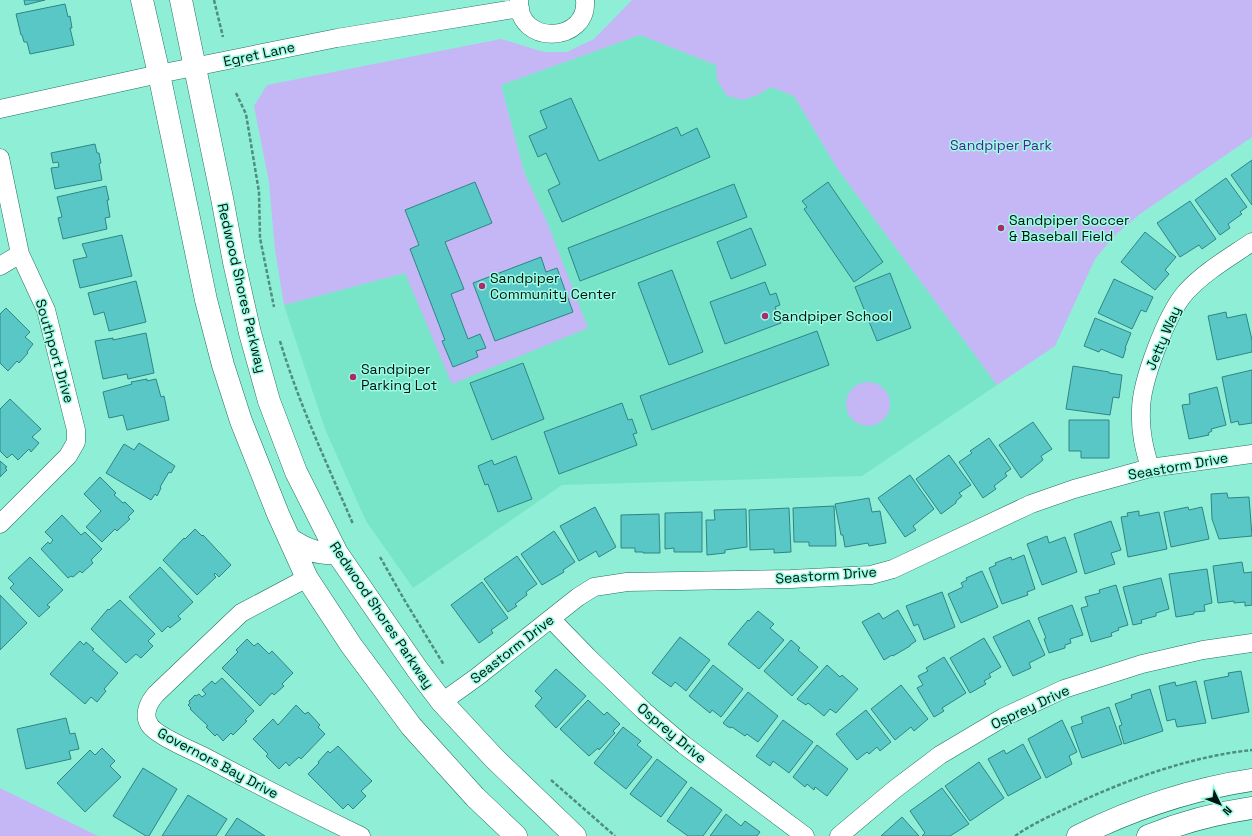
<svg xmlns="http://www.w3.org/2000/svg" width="1252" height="836" font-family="'Space Grotesk',sans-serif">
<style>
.built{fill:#78e4c8}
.green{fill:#c5b6f6}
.building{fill:#5ac7c7;stroke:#308484}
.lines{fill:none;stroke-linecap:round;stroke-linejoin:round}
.street-casing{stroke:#23705f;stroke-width:19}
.secondary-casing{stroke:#23705f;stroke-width:23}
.path{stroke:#4f8d7d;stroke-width:2.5;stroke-dasharray:4 2;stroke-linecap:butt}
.street{stroke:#fff;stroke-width:18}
.secondary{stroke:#fff;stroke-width:22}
.poi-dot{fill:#b0286c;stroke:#9bfce3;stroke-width:1.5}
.labels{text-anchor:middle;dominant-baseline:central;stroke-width:3;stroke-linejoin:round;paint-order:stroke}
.street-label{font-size:14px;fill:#01140f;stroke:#9bfce3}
.park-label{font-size:14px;fill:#4d1f90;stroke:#9bfce3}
.poi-label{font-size:14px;fill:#01140f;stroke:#9bfce3;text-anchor:start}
</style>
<rect width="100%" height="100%" fill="#8eefd6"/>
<path class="built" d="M640,35L794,96L837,168L997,385L862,476L562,485L413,588L366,521L325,429L284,305L405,273L587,328L547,222L524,172L501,85Z"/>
<path class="green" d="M632,0H1252V137L1140,214L1115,235L1095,259L1055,346L997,385L837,168L794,96L771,87L758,95L743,100L727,96L717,80L716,65L640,35L501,85L524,172L547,222L588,328L452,384L405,273L284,305L275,250L269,182L254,106L267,85L501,39L544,52H567L594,39Z
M846 404a22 22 0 1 1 44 0a22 22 0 1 1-44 0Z
M0,788L98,836H0Z"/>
<path class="building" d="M24,0H45L25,5Z
M65,4L68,17L70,16L72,28H70L74,45L30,54L27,42H24L22,35H21L16,14Z
M571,98L599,161L677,127L681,136L697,128L710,157L562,222L548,190L560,184L546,153L538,157L529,136L547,128L540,111Z
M95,144L97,153H99L101,163L99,164L102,180L55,189L51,168L59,167L58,162L53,163L51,153Z
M1252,160V205L1231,175Z
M1226,178L1247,207L1240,212L1242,214L1228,224L1230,228L1220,235L1195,200Z
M475,182L492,223L445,242L464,289L451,294L468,339L480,334L486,348L476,351L478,357L453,367L442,341L445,340L410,249L419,245L405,210Z
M828,182L883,262L854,282L804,209L807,207L802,201Z
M734,184L747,217L580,281L568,248Z
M106,186L109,200H107L110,217L105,218L107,229L63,239L58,218L62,217L57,197Z
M1190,201L1216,239L1202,249L1199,245L1180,257L1157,223Z
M751,228L766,265L731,279L717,242Z
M1145,232L1176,257L1165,270L1169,274L1155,290L1121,262Z
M122,235L132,276L80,288L73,260L87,257L82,244Z
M541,257L546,272L557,268L573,312L495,341L473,283Z
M672,270L703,352L669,365L638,283Z
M890,273L911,328L877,341L855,287Z
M1114,279L1153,297L1146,312L1141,310L1132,329L1098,313Z
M136,281L146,322L109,331L104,312L94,315L88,293Z
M765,282L770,295L776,293L780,305L775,307L781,323L725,344L710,302Z
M6,308L30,332L25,337L33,344L27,352L28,353L19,363L17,361L8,371L0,363V314Z
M1226,312L1227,318L1246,314L1252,340V352L1217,360L1208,316Z
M1095,318L1131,333L1125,348H1126L1123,358L1101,349L1099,352L1084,346Z
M817,331L829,365L652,430L640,396Z
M146,333L154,373L128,379L127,374L103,379L95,341L113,338V340Z
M523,363L544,419L492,440L470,383Z
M1073,366L1109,372V373L1122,375L1119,398L1113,397L1110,415L1066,409Z
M1252,370V423L1239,425L1238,421L1231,423L1222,377Z
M147,379V381L156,379L161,397L164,396L169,420L127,430L123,415L109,418L103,392L132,384L131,382Z
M1217,387L1226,425L1211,429L1212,431L1208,433L1209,435L1189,439L1182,405L1190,404L1189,394Z
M10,399L41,429L32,437L39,443L31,452L29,449L18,460L12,454L7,458L0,451V409Z
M622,403L628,420L632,419L637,433L633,434L637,445L559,474L544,432Z
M1069,420H1109V458H1081V451H1069Z
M1033,422L1052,449L1041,456L1043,460L1021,478L999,445Z
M989,438L1011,469L1005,473L1007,476L994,486L996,489L983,498L959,462L972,453L970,451Z
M139,443L175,466L171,473L169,472L160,487L161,488L157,496L155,494L151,500L106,473L124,444L134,450Z
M949,455L971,485L959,493L962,496L956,501V503L941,514L916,479Z
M516,456L532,499L498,512L488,484L485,485L478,466L492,460L494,465Z
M0,461L7,467L5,468L7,470L0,477Z
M910,475L934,509L913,526L916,530L905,537L878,498Z
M100,477L116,493L114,495L123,503L125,502L134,511L128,517L130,519L117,531L115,529L102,542L86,527L101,511L84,494Z
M1227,493L1228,498L1249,497L1252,536L1219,539L1212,519L1211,494Z
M869,498L872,512L880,511L886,543L869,546L868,543L845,547L843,535H841L835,504Z
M834,506L836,546H809V542H794L793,508Z
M595,507L616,547L599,557L596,551L579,561L560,526Z
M1188,507L1189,510L1202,507L1209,539L1171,547L1164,512Z
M789,508L791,552L774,553V549L750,550L749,510Z
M746,509L747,547L725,550V553L707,555L706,520H715L714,510Z
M1139,511V516L1159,512L1167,549L1128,557L1121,517L1128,516L1127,513Z
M702,512V552H674V548L665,549V513Z
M659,514L660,553H643V552H635V548H621V515Z
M62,515L81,535L85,532L102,549L91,560L93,563L82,573L80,571L73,577L71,576L68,578L41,549L48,542L50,544L53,540L45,532Z
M1111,521L1121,550L1111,553L1115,564L1085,574L1074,534Z
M195,529L202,536L203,535L231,565L219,577L215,573L214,575L216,577L197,595L163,560L184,538L185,539Z
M554,531L575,562L563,570L564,572L542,585L521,554Z
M1047,536L1049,543L1065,537L1077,572L1042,585L1027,544Z
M1024,555L1035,589L1027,592L1028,595L1002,604L989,568L996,565L995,563L1011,557L1012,560Z
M517,556L537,584L526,592L527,595L515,604L517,606L508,612L484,579Z
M30,557L63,590L47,605L50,607L39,617L10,588L14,584L8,578Z
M1242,562L1244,573L1252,572V605L1245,606V602L1234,603V601L1218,603L1213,566Z
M160,567L193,602L178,616L181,619L170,628L168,626L162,632L129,597Z
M1207,569L1212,603L1204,605L1205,611L1194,612V614L1176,617L1169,574Z
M982,571L998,607L961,623L948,594L963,587L961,583L967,580L966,578Z
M1161,578L1169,609L1156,613V616L1141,620L1142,623L1133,625L1123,587Z
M482,582L508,618L491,630L493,633L479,643L451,605Z
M1116,585L1128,625L1118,628L1119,630L1111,633L1112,636L1091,642L1081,608L1088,606L1085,597L1100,593L1099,590Z
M942,592L955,627L924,640L918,624L914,626L906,606Z
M0,595L27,623L0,650Z
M120,600L155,634L148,641L153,646L141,658L136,654L126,663L91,629L108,609L109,610Z
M1072,605L1083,635L1070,639L1071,643L1065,645V648L1049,653L1044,639L1046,638L1038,618Z
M898,610L916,641L910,645V646L893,656L892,655L884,660L862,622L879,613L883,619Z
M758,611L774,624L770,628L784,640L759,669L728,644L748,620L749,621Z
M1029,620L1045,655L1029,663L1031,668L1013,676L993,637Z
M680,637L710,660L686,691L675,682L671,687L652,673Z
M984,638L1001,667L989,674L991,677L984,681L986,684L970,693L950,658Z
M247,639L254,646L258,643L269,654L272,651L293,673L282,684L284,686L274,695L272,693L260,706L222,668L238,652L236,650Z
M791,640L800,648L798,650L818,667L792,696L764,671Z
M80,641L84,645L86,642L94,649L92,650L118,673L104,689L106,691L97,702L91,697L85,704L50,674Z
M944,657L966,693L942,708L944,711L934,717L917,688L923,685L918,676L928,671L926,668Z
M713,665L743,689L721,717L712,710L710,713L689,696Z
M827,665L840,677L842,675L858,689L836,713L830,709L824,716L808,703L806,705L797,699Z
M556,669L586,696L556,728L535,706L542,698L535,691Z
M1241,671L1249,712L1212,719L1204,681L1229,676L1228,673Z
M222,678L254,711L245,720L247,721L233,735L231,733L223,741L217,734L215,736L206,727L208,726L190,709L191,708L188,705L190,703L189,701L195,695L196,696L199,694L202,697L206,694L202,690L212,681L215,684Z
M1196,681L1206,723L1177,727L1175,719L1167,721L1159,686L1175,682L1176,686Z
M901,685L928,719L914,731L911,727L895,740L871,709Z
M1150,689L1163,731L1124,744L1119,726L1122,725L1115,704L1132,698L1131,695Z
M748,692L778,716L758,742L747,734L745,736L732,727L731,728L729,727H728L723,723Z
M588,700L604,715L607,712L620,724L613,731L615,733L599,750L598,748L589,756L560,729Z
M296,705L305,714L308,712L320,725L318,727L325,734L301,759L299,757L289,766L286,762L279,769L266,756L268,754L253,739L273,719L278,725Z
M1109,707L1122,744L1082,758L1071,727L1083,723L1081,717Z
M866,710L891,742L880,751L877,747L869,754L867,752L857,760L836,734Z
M66,718L70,734L75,733L79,749L69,751L71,759L26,769L17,729Z
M783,720L813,742L789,773L773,761L770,766L756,756Z
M1062,720L1077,752L1069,756L1072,764L1046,778L1028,739Z
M623,727L641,741L637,745L652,757L626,789L594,763Z
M1023,744L1041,778L1008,796L988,759L1004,750L1006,754Z
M817,745L848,769L827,796L815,787L814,790L807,784L805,787L793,777Z
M338,746L372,781L361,791L366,796L353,809L348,804L343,809L308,774L319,763L318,762L328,751L330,753Z
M102,748L115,761L110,766L121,777L85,812L57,783L90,750L95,755Z
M657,759L687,782L661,817L630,794Z
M979,762L1004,798L970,821L945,786Z
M143,768L177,789L149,836H146L113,816Z
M691,787L722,810L703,836H688L667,821Z
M942,788L969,824L950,836H922L925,833L910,811Z
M188,795L227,819L216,836H162Z
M726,814L741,826L745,821L760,832L757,836H710Z
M902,817L919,836H881Z
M237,818L265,836H225Z"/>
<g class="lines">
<defs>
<path id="street" d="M519,0C517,47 589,43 585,0
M0,109L159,74L337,38L520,8
M0,158L20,254L46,310L76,430V442L68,456L0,524
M0,266L20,254
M1150,468C1144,448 1140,431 1141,410C1141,382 1167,313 1186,292C1204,272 1230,257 1252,242
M307,578L241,613L156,694C149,702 143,714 149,724C154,734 190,750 201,755C254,783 307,810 361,836
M551,619L588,657L644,711L684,745L805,836
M442,702L477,677L578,597L594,587L627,582L791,579L871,575L893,569L1031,504L1074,489L1150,468L1252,454
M839,836L895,789L940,755L1004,717L1064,689L1142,664L1203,650L1252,643"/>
<path id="secondary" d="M142,0L159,74L206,300L223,365L241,421L278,514L307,578L351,645L411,726L475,797L516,836
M181,0L222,198L234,262L250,333L269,401L296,472L337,553L417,669L442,702L494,758L575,836
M290,539C306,550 317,554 337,553
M1078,836C1133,809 1191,789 1252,780
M1148,836C1180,823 1218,813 1252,808"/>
</defs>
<use href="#street" class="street-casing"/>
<use href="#secondary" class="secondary-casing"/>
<path class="path" d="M214,0L223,37
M236,93L246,114L259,192L260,238L274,307
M280,341C299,404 327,464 353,524
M380,557L405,601L444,665
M551,780L615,836
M1015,836C1032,824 1052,815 1071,806C1125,780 1192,756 1252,750"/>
<use href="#street" class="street"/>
<use href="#secondary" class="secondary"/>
</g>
<g class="poi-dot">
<circle cx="1001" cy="228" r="4"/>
<circle cx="482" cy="286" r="4"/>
<circle cx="765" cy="316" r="4"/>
<circle cx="353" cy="377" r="4"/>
</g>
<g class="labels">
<g class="street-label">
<text transform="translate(259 54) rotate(-12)">Egret Lane</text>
<text transform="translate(242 288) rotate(77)">Redwood Shores Parkway</text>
<text transform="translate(1163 338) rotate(-67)">Jetty Way</text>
<text transform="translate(55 351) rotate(74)">Southport Drive</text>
<text transform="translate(1178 466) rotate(-10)">Seastorm Drive</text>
<text transform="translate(826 575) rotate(-4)">Seastorm Drive</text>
<text transform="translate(382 615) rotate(56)">Redwood Shores Parkway</text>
<text transform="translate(512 649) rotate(-38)">Seastorm Drive</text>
<text transform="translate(1030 707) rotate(-25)">Osprey Drive</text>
<text transform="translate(672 733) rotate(40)">Osprey Drive</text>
<text transform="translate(218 763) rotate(28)">Governors Bay Drive</text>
</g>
<g class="park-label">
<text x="1001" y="145">Sandpiper Park</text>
</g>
<g class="poi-label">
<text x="1009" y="220">Sandpiper Soccer<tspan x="1009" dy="16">&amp; Baseball Field</tspan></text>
<text x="490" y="278">Sandpiper<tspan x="490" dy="16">Community Center</tspan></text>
<text x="773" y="316">Sandpiper School</text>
<text x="361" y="369">Sandpiper<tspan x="361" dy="16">Parking Lot</tspan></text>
</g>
</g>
<g transform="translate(1220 804) rotate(133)" stroke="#9bfce3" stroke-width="3" paint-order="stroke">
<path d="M0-3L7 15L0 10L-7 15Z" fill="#01140f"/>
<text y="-6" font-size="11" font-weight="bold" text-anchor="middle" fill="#01140f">N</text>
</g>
</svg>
